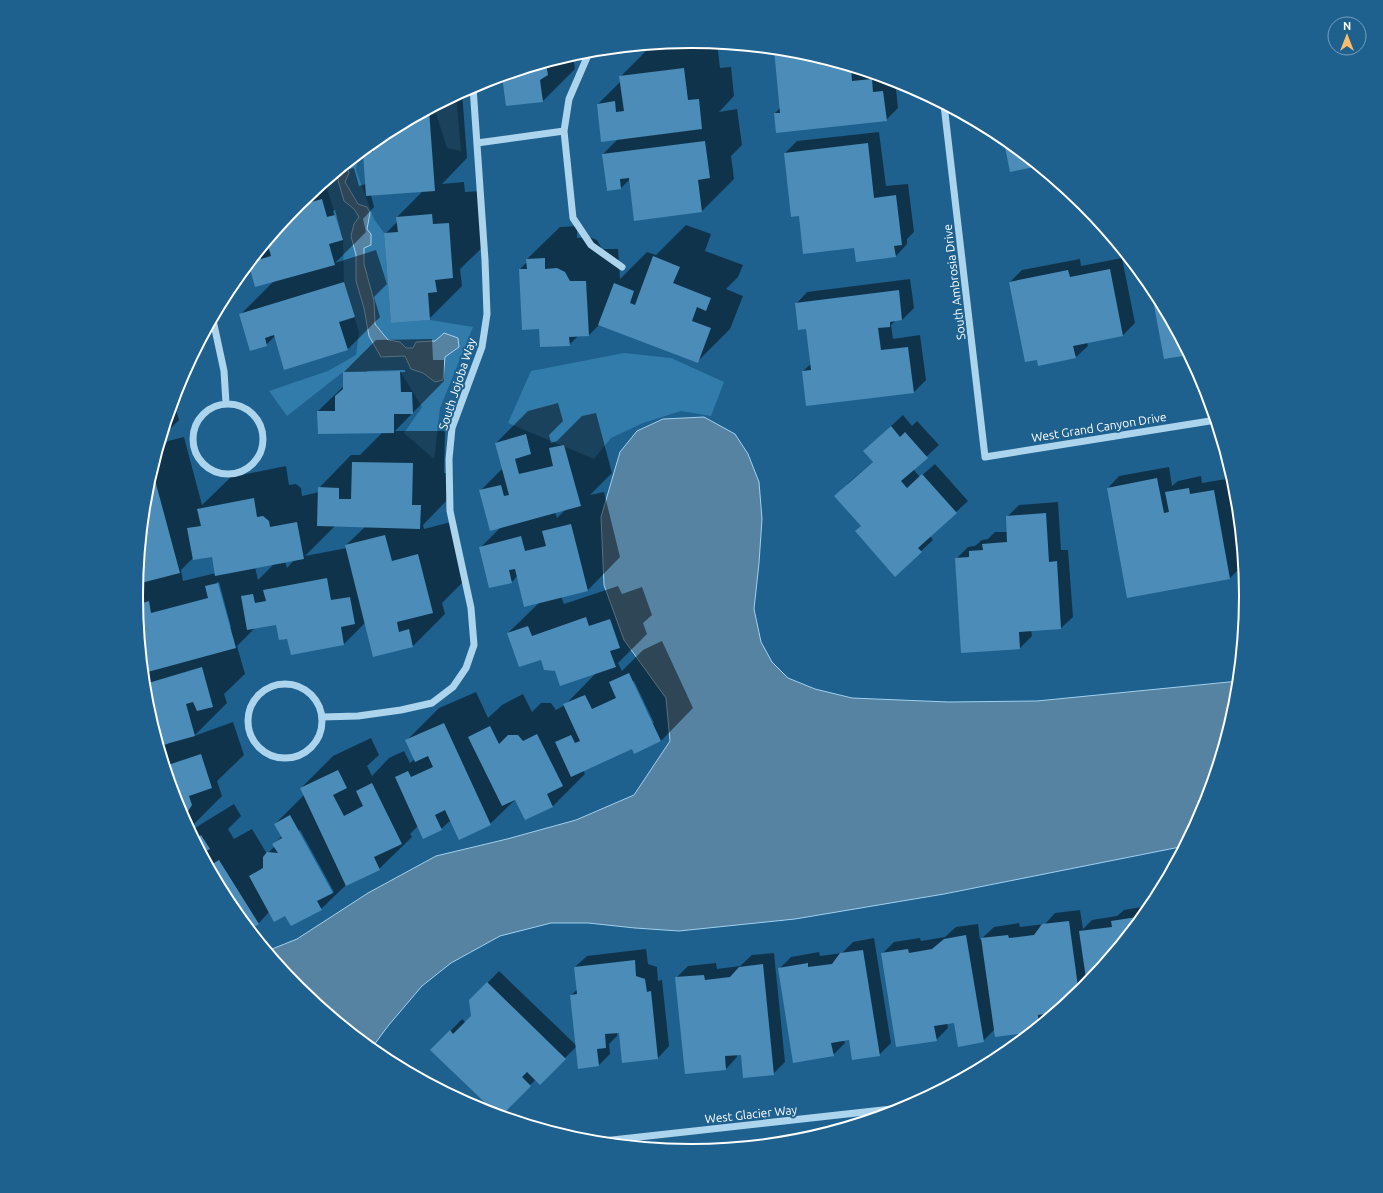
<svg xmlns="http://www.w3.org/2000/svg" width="1383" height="1193" font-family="Ubuntu,sans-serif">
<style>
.green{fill:#327cac}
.water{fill:#5683a2;stroke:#a1d1ee}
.shadow{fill:#0007;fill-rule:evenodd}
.building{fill:#4b8db8}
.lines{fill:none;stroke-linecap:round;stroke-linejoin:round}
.minor{stroke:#add4ed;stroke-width:7}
.labels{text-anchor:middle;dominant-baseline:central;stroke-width:4;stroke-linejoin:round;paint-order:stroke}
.street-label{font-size:12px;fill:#fff;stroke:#1e618f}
.rim{fill:none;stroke:#fff;stroke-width:2}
</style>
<rect width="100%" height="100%" fill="#1e618f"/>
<path class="green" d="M456,95L461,151L447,148L434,107Z
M358,155L356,170L374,219L384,233L391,323L430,320L473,327L440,408L434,459L404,433L422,407L400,371L343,372L287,416L269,391L328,371L356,355L359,332L344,282L343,240L325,182Z
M624,353L671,358L724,382L711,416L681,411L643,423L611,438L594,459L508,423L531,371Z"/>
<path class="water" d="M346,165L349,173L345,182L358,204L367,207L370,213L367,229L371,234V245L364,248V264L374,301L375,324L388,340L400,342L406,348H413L416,342L435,341L444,333L458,338L459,347L445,357L443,380L435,382L423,373L411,369L405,356L381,357L369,336L364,308L356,281V255L351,236L354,224L359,217L354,209L344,201L338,180V171Z
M704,417L735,434L748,454L759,482L762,519L759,563L754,609L761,642L772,662L788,678L815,689L852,698L948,702L1037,701L1239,681L1236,705L1205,809L1185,846L944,894L795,919L679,931L635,928L588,923H551L500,936L451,963L422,986L388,1026L371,1049L299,989L267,951L297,939L368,893L436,856L507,839L576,820L634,795L670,741L666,698L624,640L604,585L601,517L620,452L637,431L663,419Z"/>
<path class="shadow" d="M692,41L717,43L720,68L731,67L734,96L719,112L737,109L742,145L731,156L734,179L702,211L630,179L621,188L607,190L603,154L619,138L598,104L621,81V76L648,49L618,48Z
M775,49L800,52L884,77L885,81L895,80L898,108L886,120L775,113L781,107Z
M573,55L575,69L543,101L503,76Z
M462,92L467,158L442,184L464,182L465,192L481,191L485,245L460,269L462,286L429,319L385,234L398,221L397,217L423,191L371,195L374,207L363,219L366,232L335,263L376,250L387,284L374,297L380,317L348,349L275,336L266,345L240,315L274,281L256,286L250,264L299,204L337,172L354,168L359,186L366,184L364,154L373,142L383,134ZM335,210L341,233L340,234L333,211Z
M879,132L886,186L908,184L914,232L907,239V244L896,256L855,247L785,153L797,141Z
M686,225L711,234L705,251L743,265L738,277L726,289L743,296L730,329L698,361L600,324L589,335L578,336L569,345L540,328L520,269L527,262V259L560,227L577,226V238L589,237L597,240L602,249H618L620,279L647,252L656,255Z
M1122,258L1135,323L1123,335L1087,342L1088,346L1076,357L1038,359L1010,282L1022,270L1080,259L1081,266Z
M910,279L914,308L902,320H896L891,325L893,339L920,335L926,380L914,392L803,371L812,363L807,328L796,304L807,292Z
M220,305L222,311L213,320Z
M432,339L433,360H444V381L395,431H445L444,473H453L452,495L423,525L424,529L451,522L465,580L442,603L445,614L413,646L366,622L344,644L288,638L276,624L255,628L237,646L245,674L224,694L227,703L194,736L233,722L244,755L217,781L222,796L190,828L178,809L159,747L168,744V742L159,745L147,705L136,596L137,590L146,580L137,583L147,488L158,452L168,441L184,437L202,505L231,477L286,466L289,485L296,484L301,488L302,496L319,492V488L351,455H360L383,432L318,411L344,386V372L376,340ZM405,370V372L367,373V371ZM335,526L365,527L346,545L347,548L305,556ZM212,556L216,573L183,581L181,570L194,557ZM295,559L287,568L285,561ZM275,563L258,580L255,567ZM217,582H219L231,627H229Z
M201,341L203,346L193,356Z
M173,400L179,420L162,437Z
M558,403L563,421L549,435L551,443L557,441L582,416L596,413L612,473L590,495L604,492L620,557L588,590L561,596L564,604L618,586L622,594L642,587L652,615L643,623L647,634L618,663L622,671L643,650L662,641L693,708L661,741L633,748L583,770L585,774L553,806L526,819L516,799L490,824L451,820L441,829L418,826L410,834L412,837L379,869L347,884L321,909L286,914L269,912L258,924L229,905L190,831L234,804L241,816L228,829L234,839L252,829L267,854L275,846L274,844L282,836L275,824L304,795L301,788L333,756L371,738L379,755L367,766L372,776L389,758L404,751L410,763L415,759L406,741L439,708L476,692L488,718L502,705L523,694L532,712L541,703H551L556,710L565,705L597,672L556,670L508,633L541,601L517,576L512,582L481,547L501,527L480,491L503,468L496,443L528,411ZM565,510L557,518L555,512ZM634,681L654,723H651L633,682ZM300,830L334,892L332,893L298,831Z
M903,415L912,426L917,421L939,445L913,469L920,477L935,464L968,501L930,536L933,540L895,575L856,531L862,525L847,484L873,462L864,451Z
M1169,467L1172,486L1178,481L1201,476L1202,483L1226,479L1242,566L1230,578L1128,597L1108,488L1119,476Z
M1058,502L1061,550H1068L1073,617L1061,628L1031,630L1032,636L1020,648L956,559L968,547L975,546L982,540L988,539L995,532H1008L1007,517L1019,505Z
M1153,905L1084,989L1054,1014V1012H1050L1051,1017L1033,1031L996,1036L995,1029L983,1041L955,1022L947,1023L948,1028L936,1040L882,954L894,942L920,938L921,941L945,937L956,927L978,924L980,940L994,927L1019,923L1020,927L1045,924L1055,913L1080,910L1083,929L1092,920L1117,916L1124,910Z
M874,938L891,1043L879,1055L850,1039L844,1040L845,1043L833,1055L779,969L791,957L819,952L820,956L842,953L853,942Z
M646,949L648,964L657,967L658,981L662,980L669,1046L658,1058L620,1032H617V1036L609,1044L610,1054L599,1065L571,995L578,989L575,967L587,956Z
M774,953L785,1062L773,1074L742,1054H737V1057L726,1069L676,978L688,966L716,963L717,969L740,966L752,955Z
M499,971L577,1046L540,1083L536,1079L500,1116L432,1050L462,1019L466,1023L472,1016L470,1001Z"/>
<path class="building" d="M684,42V46L618,54L617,48Z
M774,49L800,52L851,67L852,81L872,79L873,92L883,91L887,121L776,133L774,113H780Z
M567,57L568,62L546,64L548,75L540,80L543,102L506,106L502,76Z
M684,68L688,100L699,99L702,129L601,142L597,104L615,101L616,112L624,111L619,76Z
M429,110L435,191L366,196L363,153L373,152V143L383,134Z
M1003,137L1011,144L1039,166L1010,172Z
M705,141L710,178L698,180L702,212L634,221L629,178L620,179L621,189L607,191L602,154Z
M868,143L874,198L896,195L902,245L894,246L896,257L856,262L854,248L803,254L799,216L791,217L784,153Z
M322,199L327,217L335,215L343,240L329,244L335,265L255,287L249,265L259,252L261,259L271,256L267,242L297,206Z
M432,214L433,224L449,223L453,278L435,280L437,292L428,293L430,320L391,323L384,233L398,232L396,217Z
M653,256L680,267L673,283L711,298L706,311L697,307L692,321L711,328L698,363L598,325L614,283L634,291L630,303L635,305Z
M545,258V269L557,268L565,272L570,281H586L589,336L569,337L570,346L540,347L539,329L522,330L519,269H527L526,259Z
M1110,269L1123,336L1073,346L1076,358L1038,366L1037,360L1025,362L1009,282L1068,270L1070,277Z
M344,282L355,317L339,322L348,350L284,370L274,335L265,338L267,346L250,351L239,314Z
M1150,284L1154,288L1189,355L1164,359Z
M899,290L902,320L890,322V327L878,328L881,350L908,347L914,393L806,406L802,371L811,370L806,329L798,330L795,303Z
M400,371L401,392H412L413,414H394V433L318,434L317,411H335V396L343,389V372Z
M891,426L900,437L905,432L928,458L901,481L907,488L922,474L957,513L918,548L922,552L895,577L855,531L861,526L834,496L873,462L863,451Z
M526,434L531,454L515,459L519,474L553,466L549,448L564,445L581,506L490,531L479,490L501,485L504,496L509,495L495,443Z
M352,462L413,463L412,505H421L420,529L317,526L318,487L339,488V499H351Z
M152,469L180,573L137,584L147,488Z
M1157,478L1164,513L1169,512L1165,492L1189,488L1190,494L1214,490L1230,579L1127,598L1107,488Z
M254,498L257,517L263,516L269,521L270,527L297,522L304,559L215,576L212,557L193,560L187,528L201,526L197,509Z
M1046,513L1049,562L1057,561L1061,629L1019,632L1020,649L961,653L955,558L969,557V551L983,550L982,544L1007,542L1006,516Z
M571,524L588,591L524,607L515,569L509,570L512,583L489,588L479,547L521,536L525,551L546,546L542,531Z
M385,535L392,561L418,554L433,613L397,622L399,632L409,629L413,647L373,657L345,545Z
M327,578L331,600L350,597L355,624L341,627L344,645L291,655L287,639L279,640L276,625L247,630L241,596L253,594L255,603L266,601L263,590Z
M218,583L236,648L144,673L137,605L149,601L151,613L208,598L205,586Z
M586,617L589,626L610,619L620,648L610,651L616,667L560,686L555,671L544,670L541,660L519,667L507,633L528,626L532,636Z
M202,667L213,707L197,711L193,702L186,704L195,736L159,746L147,705L145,684Z
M629,673L661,741L634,754L632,749L571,777L555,742L571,735L575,743L580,741L563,704L585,695L592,709L616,698L609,682Z
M444,723L491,825L459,840L445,810L435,815L442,830L423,839L395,777L408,771L411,777L433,767L428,756L415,762L405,740Z
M490,726L499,744L508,735H518L523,741L537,734L563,786L547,794L553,807L525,820L515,800L502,806L468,737Z
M201,754L212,788L189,796L192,805L186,814L191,829L189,830L178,809L165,766Z
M338,770L347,788L333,795L344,816L363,806L356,791L372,783L402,844L374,857L380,870L346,886L300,788Z
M290,815L333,893L317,901L322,910L291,926L285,916L274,922L249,876L263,868V857L267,852L278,853L272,844L282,838L274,824Z
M201,835L210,849L202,853L195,840Z
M219,860L259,924L250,930L229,905L209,866Z
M1144,916L1087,985L1079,931L1112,927L1111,921Z
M1069,921L1079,994L1053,1015V1013L1038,1015L1039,1026L1032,1032L995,1037L981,938L1008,935L1009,938L1034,935L1042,924Z
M966,935L984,1042L958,1047L954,1023L934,1026L937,1041L896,1047L881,953L908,949L909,953L932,949L944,939Z
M863,950L880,1056L852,1060L849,1040L831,1043L834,1056L793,1063L778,968L808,963V967L832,964L840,953Z
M635,960L636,976L645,979L647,992L651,991L658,1059L622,1063L619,1033L605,1034L606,1048L597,1049L599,1066L578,1069L570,995L577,994L574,967Z
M763,964L774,1075L743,1078L741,1055L725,1056L726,1070L685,1074L675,977L704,975L705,980L730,977L739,967Z
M487,982L566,1059L540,1085L527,1072L522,1077L531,1086L501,1116H499L430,1050L450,1030L453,1034L471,1016L469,1000Z"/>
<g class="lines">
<path class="minor" d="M588,55L569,99L564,131L573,218L591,245L622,267
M944,105L985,457L1216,420
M477,143L564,131
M213,320L224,371L226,403
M193 439a35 35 0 1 1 70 0a35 35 0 1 1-70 0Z
M248 721a37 37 0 1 1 74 0a37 37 0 1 1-74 0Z
M322,717L358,716L401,710L432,703L453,687L466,668L474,645L471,608L450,511L449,459L452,428L482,347L487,314L485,260L473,87
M594,1142L910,1107"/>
</g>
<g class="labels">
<g class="street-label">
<text transform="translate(954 282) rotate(-97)">South Ambrosia Drive</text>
<text transform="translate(457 384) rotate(-72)">South Jojoba Way</text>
<text transform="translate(1099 427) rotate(-9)">West Grand Canyon Drive</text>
<text transform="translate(751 1114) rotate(-6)">West Glacier Way</text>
</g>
</g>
<path d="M0 0H1383V1193H0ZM143 596a548 548 0 1 1 1096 0a548 548 0 1 1-1096 0Z" fill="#1e618f" fill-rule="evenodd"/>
<path class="rim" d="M143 596a548 548 0 1 1 1096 0a548 548 0 1 1-1096 0Z"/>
<g transform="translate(1347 36)"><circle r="19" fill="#1e618f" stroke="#78a0bc"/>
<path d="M0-3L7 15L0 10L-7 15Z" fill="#fbbc6d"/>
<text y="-6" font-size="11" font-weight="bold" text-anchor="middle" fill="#ffffff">N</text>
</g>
</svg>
